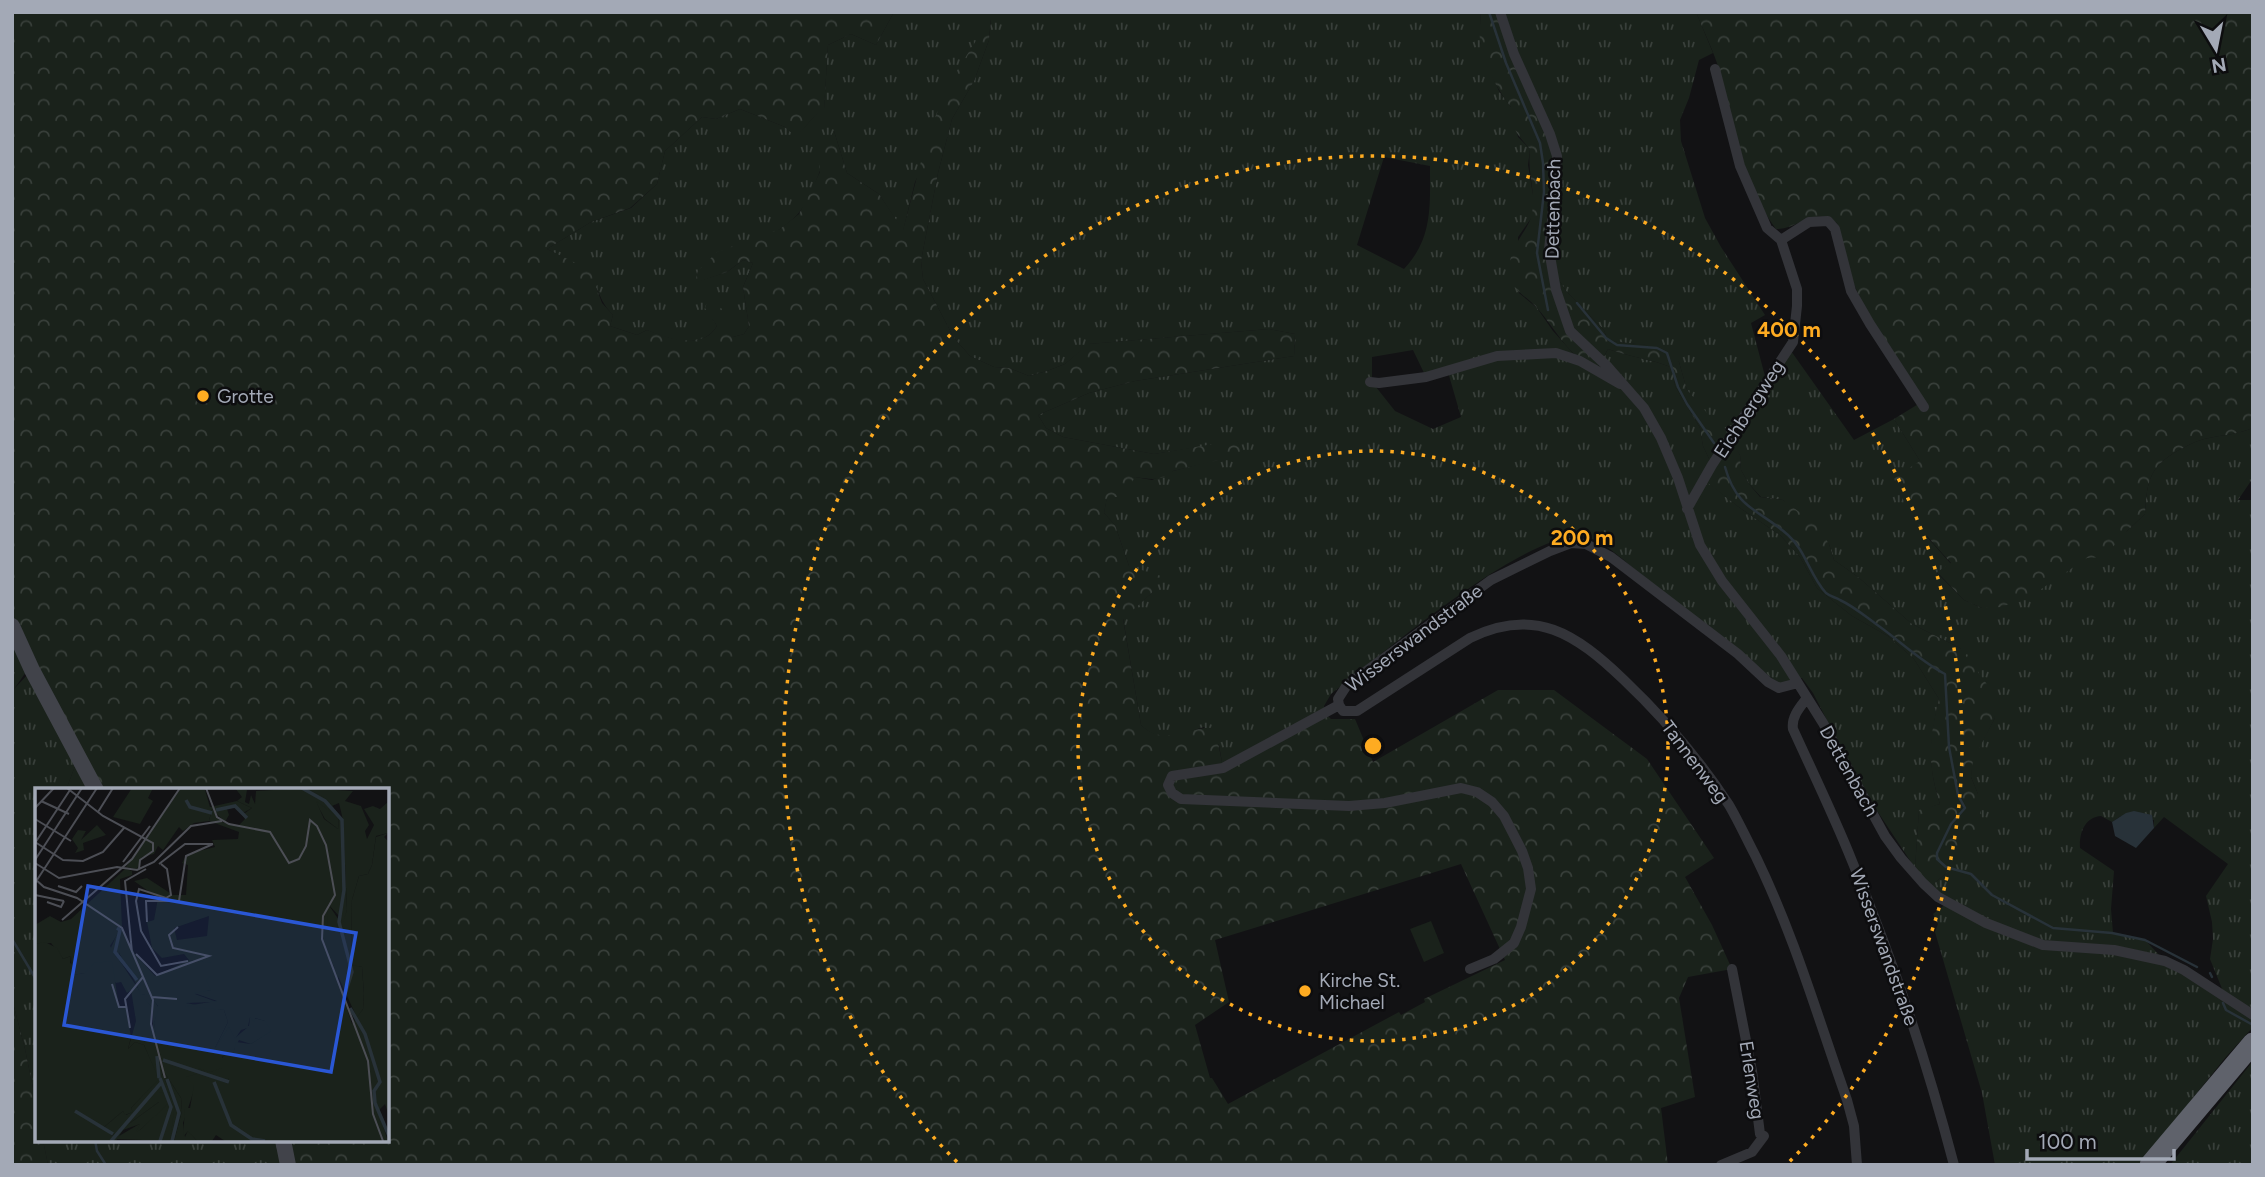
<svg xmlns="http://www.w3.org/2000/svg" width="2265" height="1177" font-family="Figtree,sans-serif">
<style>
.grass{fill:url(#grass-tufts);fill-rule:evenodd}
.forest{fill:url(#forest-crowns);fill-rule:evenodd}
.pitch{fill:#1a221b}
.water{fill:#283239}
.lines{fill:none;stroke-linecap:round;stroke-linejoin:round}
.stream{stroke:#283239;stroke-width:2.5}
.street{stroke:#333439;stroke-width:10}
.secondary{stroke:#41434a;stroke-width:16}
.highway{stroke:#5f626b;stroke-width:21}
.ring{fill:none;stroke:#feab21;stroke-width:3.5;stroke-dasharray:3.5 7}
.poi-dot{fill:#feab21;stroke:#0d0d0f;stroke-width:2.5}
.labels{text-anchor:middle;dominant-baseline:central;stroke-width:5;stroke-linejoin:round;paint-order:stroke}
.street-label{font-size:19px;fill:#a3a9b6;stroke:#0d0d0f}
.poi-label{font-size:19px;fill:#a3a9b6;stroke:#0d0d0f;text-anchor:start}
.inset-river{fill:none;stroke:#283239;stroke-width:3.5}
.inset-road{fill:none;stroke:#4c4e55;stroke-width:2}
.view{fill:#2a57d5;fill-opacity:0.15;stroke:#2a57d5;stroke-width:3.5}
.inset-edge{fill:none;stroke:#a3a9b6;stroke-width:3.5}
.centre{fill:#feab21;stroke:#0d0d0f;stroke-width:3.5}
.ring-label{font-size:21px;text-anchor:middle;font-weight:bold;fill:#feab21;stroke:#0d0d0f;stroke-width:5;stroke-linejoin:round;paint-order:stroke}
</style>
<defs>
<pattern id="grass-tufts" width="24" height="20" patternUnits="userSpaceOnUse" patternTransform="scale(1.75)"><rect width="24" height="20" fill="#1a221b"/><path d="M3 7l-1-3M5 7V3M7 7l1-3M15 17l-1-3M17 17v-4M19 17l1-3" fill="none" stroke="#383f3a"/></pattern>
<pattern id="forest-crowns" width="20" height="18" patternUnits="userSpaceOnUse" patternTransform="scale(1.75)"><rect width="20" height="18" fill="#1a221b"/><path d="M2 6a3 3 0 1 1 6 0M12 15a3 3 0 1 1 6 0" fill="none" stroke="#383f3a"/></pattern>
</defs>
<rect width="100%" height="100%" fill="#121214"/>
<path class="grass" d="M894,12H1480V42L1487,65L1499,91L1511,107L1518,137L1530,149L1528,165L1534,201L1532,217L1518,237L1519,293L1537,308L1553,331L1580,361L1597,370L1608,349C1630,357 1652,359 1673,368L1675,386L1700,428L1703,446L1712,465L1705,480L1740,508L1780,535L1800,557L1817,588L1852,616L1888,636L1914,659L1939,699C1930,738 1927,765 1940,804L1919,811L1915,868L1862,788L1813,693L1802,678L1780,684C1732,650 1688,611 1642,575C1626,563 1609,545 1590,538C1538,519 1375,660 1331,694L1324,706L1325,713L1223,768L1219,745L1204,727C1179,734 1161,745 1141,725L1123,618L1153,592L1129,566L1115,525L1104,513L1107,497L1135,477L1152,480L1173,471L1243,453L1237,441L1154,454L1063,437L1046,428L1038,415L1089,393L1135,381L1294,356L1295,334L1269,329L1089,344L1065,364L1047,371L1029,376L1009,368L994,367L970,356L954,338L923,279L921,261L938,173L952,119L974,81L989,40L991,19L915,182L903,231L879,194L847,173L834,131C826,154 812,199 797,215C775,238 727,256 698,271L696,282L727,272L743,260L753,263L743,287L749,326L744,334L733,337L712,318L717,326C702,351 668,339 647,330L637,335L610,326L613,315C601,302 603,300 595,286C584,266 566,259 547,249L591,222L631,208L657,184L665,151L702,117L716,119L740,109L785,127L795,135C807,128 812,115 824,109L828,45L851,34L876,45ZM1384,157L1430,166C1430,206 1433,238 1404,269L1357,245ZM1413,350L1426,377L1448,372L1461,417L1433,429L1395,411L1372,382V357Z
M1500,12H1696L1713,53L1699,60L1689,98L1680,120L1681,141L1705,218L1721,247L1765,315L1751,323L1767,384L1791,351L1854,440L1894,419L1920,461L1927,537L1951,564L1937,573L1964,600L1982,608L2127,531L2145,514C2147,481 2149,467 2179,450C2187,446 2196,441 2204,439C2221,435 2236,435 2253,428V478L2238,500H2253V1027L2225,1058L2139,1165H1995L1982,1093L1935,932L1938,924L1933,914L1947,903L1931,886L1951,869L1978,794L1971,777L1972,760L1995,718L1960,648L1912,624L1858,577L1834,560L1829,544L1783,500L1761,497L1749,484L1741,470L1740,455L1687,390L1679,362L1646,345L1608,341L1604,330L1566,291L1552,269L1551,228ZM2101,816L2112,822L2121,816L2154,820V828L2164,817L2228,864L2206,896L2212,922L2213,939L2210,959L2225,996L2165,961L2145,940L2113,933L2111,909L2114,871L2080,848C2079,833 2085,817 2101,816Z
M12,639L26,672L14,689L32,670L78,758L66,790H37V1108L25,1049L12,999Z
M2253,1061V1165H2170Z
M43,1140H283L288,1164L48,1165Z"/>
<path class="forest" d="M12,12H894L876,45L851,34L828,45L824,110C812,115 807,128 795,136L785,127L740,109L716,119L702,117L665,151L657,184L630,208L591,222L547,249L590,270L600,278L596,287L602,303L613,315L610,326L637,335L647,330C668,338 702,351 717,326L705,308L707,302C729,309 730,316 733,337L744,334L749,326L743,287L753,263L743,260L727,272L695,283L698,271L717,252L780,229L799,214L820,172L818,157L834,131L847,173L879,194L903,230L929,131L953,77L991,17L989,40L974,81L952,119L938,173L921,261L923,279L954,338L970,356L994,367L1009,368L1029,376L1047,371L1065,364L1088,344L1269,329L1295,334L1294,356L1135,381L1089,393L1038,415L1046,428L1063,437L1154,454L1237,440L1244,454L1173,471C1161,482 1150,479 1135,477L1124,496L1107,498L1104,513L1115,525L1129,566L1161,576L1153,592L1123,619L1141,725C1165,748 1186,726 1215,728L1223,767L1325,713L1331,719H1355L1373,762L1498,690H1554L1647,759L1714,858L1685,877L1712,925L1732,969L1688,977L1679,998L1695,1097L1661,1108L1668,1165H264L265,1163L288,1164L283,1140H387V790H66L78,758L38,668L12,618ZM1461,864L1505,960L1424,999L1425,1002L1401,1015L1399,1012L1228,1104L1212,1078H1210L1195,1025L1229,1002L1215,940Z
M1480,12H1500L1557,156L1552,269L1566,291L1604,330L1608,341L1659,346L1671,352L1679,362L1687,390L1730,439L1740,455L1741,470L1749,484L1760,497L1783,500L1817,525L1829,544L1834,560L1858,577L1912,624L1960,648L1989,687L1995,718L1973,760L1971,777L1978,794L1982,819L1976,836L1951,869L1931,886L1915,868L1919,810L1940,804C1927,764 1929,739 1939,699L1914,659L1888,636L1852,616L1817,588L1800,557L1780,535L1740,508L1704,480L1712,465L1703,446L1700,428L1675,386L1673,368C1652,359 1630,357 1608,349L1596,370C1566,353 1559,334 1538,309C1529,298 1514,292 1510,277C1509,273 1510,265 1510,261C1513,242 1530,228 1532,213C1536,192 1527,172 1530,149C1519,137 1508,124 1511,107C1497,89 1483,64 1480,41C1479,31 1481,22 1480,12Z
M1696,12H2253V428C2236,435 2221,435 2204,439C2196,441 2187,446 2179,450C2149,467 2147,481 2145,514L2127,531L2104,557L2087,558L2031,596L2001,607L1982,608L1964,600L1937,572L1951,563C1928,538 1905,512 1894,478L1920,461L1894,419L1920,403L1859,296L1854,284L1837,223C1811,206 1800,229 1776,229C1742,183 1735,126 1720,72C1714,52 1704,32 1696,12Z
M12,999L25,1049L37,1108V1140H43L48,1165H12Z"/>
<path class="pitch" d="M1431,921L1444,953L1424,962L1410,929Z"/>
<path class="water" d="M2134,811L2152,815L2154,828L2136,848L2115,836L2112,822L2126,813Z"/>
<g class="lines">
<path class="stream" d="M1489,12L1506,63L1540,143L1543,163L1544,192L1537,253L1548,310
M1577,303L1606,338L1617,345L1657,348L1667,353L1678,387L1687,404L1714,443
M1725,467C1737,510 1759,509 1788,535C1806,551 1810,576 1826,593C1831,597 1835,597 1840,600C1853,606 1865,616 1876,624C1899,640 1920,661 1945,674L1949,747L1958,795L1965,808L1951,824L1937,853V859L1946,867L1971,874L1992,895L2053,928L2112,933L2145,940L2197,967
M12,939L37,981
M2210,973L2212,977
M2223,1003L2226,1010L2253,1025
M95,1140L97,1151L106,1165"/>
<path class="street" d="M1500,12L1514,54L1550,134L1557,156L1556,180L1549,250L1556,290L1570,331L1608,367L1644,408L1661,438L1678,478L1700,545L1722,581L1781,656L1823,723L1885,836L1901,858L1923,883L1938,897L1986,923L2043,945L2114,950L2165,961L2184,970L2253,1015
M1781,240L1809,222L1828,221L1835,229L1851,291L1870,324L1924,407
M1370,382L1379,383L1426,377L1497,356L1556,353L1580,361L1620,384
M1687,509L1712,465L1793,342L1797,306V289L1781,240L1767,228L1740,166L1715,69
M1807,698C1800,707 1791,717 1793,729C1813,773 1834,816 1852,861C1893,960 1927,1062 1954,1165
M1339,705L1343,711H1357L1470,638C1535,606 1576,634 1624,680C1664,718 1699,759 1729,805C1739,822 1747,840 1756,857C1794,935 1818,1018 1847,1100L1854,1126L1857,1165
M1339,705L1223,768L1172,776L1168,785L1172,793L1181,799L1349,806L1385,803L1461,788L1477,792L1492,802L1504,816L1522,851L1528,868L1531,889L1521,927L1514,943L1494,959L1470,969
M1339,705L1338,699L1347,685L1491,580L1550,551L1571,543L1586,544L1611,557L1738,654L1768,682L1779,688L1798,683
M1721,1165L1752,1152L1764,1136L1760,1134L1752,1071L1732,969"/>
<path class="secondary" d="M12,626L32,670L96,790
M283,1140L288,1165"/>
<path class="highway" d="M2150,1165L2253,1043"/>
</g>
<g class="ring">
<circle cx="1373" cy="746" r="295"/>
<path d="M957 1162A589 589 0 1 1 1789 1162"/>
</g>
<g class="poi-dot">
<circle cx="203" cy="396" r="7"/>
<circle cx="1305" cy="991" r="7"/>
</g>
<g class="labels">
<g class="street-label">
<text transform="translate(1553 209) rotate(-89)">Dettenbach</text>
<text transform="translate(1749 409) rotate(-57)">Eichbergweg</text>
<text transform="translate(1414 638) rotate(-37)">Wisserswandstraße</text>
<text transform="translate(1695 762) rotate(53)">Tannenweg</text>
<text transform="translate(1849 771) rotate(61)">Dettenbach</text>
<text transform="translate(1884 947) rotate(70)">Wisserswandstraße</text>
<text transform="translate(1752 1080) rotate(81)">Erlenweg</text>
</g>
<g class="poi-label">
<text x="217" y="396">Grotte</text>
<text x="1319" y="980">Kirche St.<tspan x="1319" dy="22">Michael</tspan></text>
</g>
</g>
<g transform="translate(35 788)">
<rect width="354" height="354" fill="#121214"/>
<path d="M146,0H176L170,2L175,19L202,13L217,20L208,25L201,18H191L194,27L190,34L177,21L174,33L159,35L148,43L144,39L128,62L123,58L119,66L107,69L102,81L91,79ZM271,0L318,3L310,13L326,18L334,37L330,43L332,51L339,37L329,21L338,18L345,21L353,14V45L341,48L337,77L333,86L324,88L317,112L316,176L327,179L329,206L328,221L322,230L289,157L287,134L293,116L306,135L312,122L308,32L304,15L297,18ZM285,12L304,30L303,41L290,31L280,13ZM90,81L97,83V87L85,91L87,139L75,158L106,205L82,161L88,142L100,166L120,188L154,172L176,174V202L160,206L182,214L151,215L189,222L193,234L180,260L194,238L200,250L214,238L215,229L231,233L237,243L216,256L204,252L199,262L187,269L188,281L172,285L193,290L194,296L165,285L148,335L150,349L153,342L162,353H139L147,323L146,310L129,284L122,255L119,235L123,218L115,208L106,206L118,220L116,233L127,285L140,314L139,339L135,353L79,351L106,335L105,342L126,321L124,304V314L77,348L69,339L88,323L91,327L97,324L96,320L123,291L109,257L100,254L93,261L101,233L96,202L92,205L86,194L81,195L61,175L51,185L37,187L36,168L28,171L16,155L0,156V137L15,128L26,134L36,131Z" fill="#1a221b"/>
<path d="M200,0L212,2L210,14L214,16L216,7L220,16L221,3L271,0L292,11L308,32L312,122L306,140L304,128L293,116L292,139L287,141L299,180H304L303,193L317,236L328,221L329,206L327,179L316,177L317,112L324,88L333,86L337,77L341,49L353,45L349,49L354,54L353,325L350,316L343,323L353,353H190L181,347L177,353H162L153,343L148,349L150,320H155L159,297L151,289L165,285L194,296L193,290L182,291L163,280L175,284L187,280V270L194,261L199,262L201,254L216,256L236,243L230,233L220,230L219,234L215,229L213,238H219L206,242L200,251L194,239L179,262L193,234L189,222L150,218L182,213L159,205L176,202L171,192L176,188V175L154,172L149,166L127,170L117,160L112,134L119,132L123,110L99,93L112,90L138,107H151L153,77L147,75L152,66L180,59L177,52L203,51L204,44L174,33L177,21L187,34L203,38L210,31L203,22L210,25L217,20L202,13L207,9ZM281,13L304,30L303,41L289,31ZM174,128L172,148L142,152L139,140ZM62,37L71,47L48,55L49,62L40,65L43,60L37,51L43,42L51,43L46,52ZM84,141L88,142L84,166L105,192L106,206L115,207L124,220L119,235L122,251L129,284L146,310L147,323L139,353H135L140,315L127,285L118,246V220L106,208L99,189L75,162ZM10,154L22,160L28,171L36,168L35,175L42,179L37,187L50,185L59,175L77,173L84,219L91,220L96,249L93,261L100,254L109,257L124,291L96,320L98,324L90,327L88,323L69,339L77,348L124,314V304L135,305L134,315L105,342L101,344L105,336L88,342L81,353H0V156Z" fill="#1a221b" fill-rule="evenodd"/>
<path d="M97,0H118L113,10L118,13L105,36L78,29Z" fill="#1a221b"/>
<path class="inset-river" d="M267,0L290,13L307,32L309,102L304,134L317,184L310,206M151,12L155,19L177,25M181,22L200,18L212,30M82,140L85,142L80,164L102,192M315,220L330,246L345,294L339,303L340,315L354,348M122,268L124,290M128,272L194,294M125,290L136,319L125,353M132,291L144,325L137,353M179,294L196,337L217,351L230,353M40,323L78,346M76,353L126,295"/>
<path class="inset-road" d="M32,0L68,28L118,55V63L105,72L104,81M171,0L182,29L194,36L235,44L254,75L264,71L271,58L275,32L282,38L291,57L300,107L288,128L287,151L333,273L338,326L348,353M6,13L34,26M0,20L19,0M63,24L78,0M0,31L36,53M0,54L28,72L48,73L68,64L89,40M0,55L35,2M0,72L47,0M88,74L115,38M0,75L24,90L82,79L102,82L119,74L156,38L187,33M124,76L150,56H178M126,76L132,81L136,107L131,110L104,101L101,113L106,143L126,178L153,173M0,91L9,99L42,110L87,140L118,212L116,236L130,290M0,95L62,0M23,98L41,104L47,98M0,107L29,113M12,114L26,119L29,113M27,132L97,71L145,0M112,134L111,113H144L151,68L178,56M97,164L90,93L111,81M101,166L122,187L174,168L138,160L134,147L143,139M77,196L84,219H91M117,209L142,211M95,240L90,211L108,189"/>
<path class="view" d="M53,98L321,145L296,284L29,237Z"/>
<rect width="354" height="354" class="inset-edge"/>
</g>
<circle cx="1373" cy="746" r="10" class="centre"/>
<g class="ring-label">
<text x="1789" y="337">400 m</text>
<text x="1582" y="545">200 m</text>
</g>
<rect width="2265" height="1177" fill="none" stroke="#a3a9b6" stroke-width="28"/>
<g transform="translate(2216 49) rotate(170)" stroke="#0d0d0f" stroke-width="5" paint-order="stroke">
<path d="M0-5L12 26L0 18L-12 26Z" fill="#a3a9b6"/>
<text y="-10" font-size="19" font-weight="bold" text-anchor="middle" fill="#a3a9b6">N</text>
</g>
<path d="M2027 1149v10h147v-10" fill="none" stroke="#a3a9b6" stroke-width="3.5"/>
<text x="2038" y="1149" font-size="21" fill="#a3a9b6" stroke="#0d0d0f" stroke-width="5" paint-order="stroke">100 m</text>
</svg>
